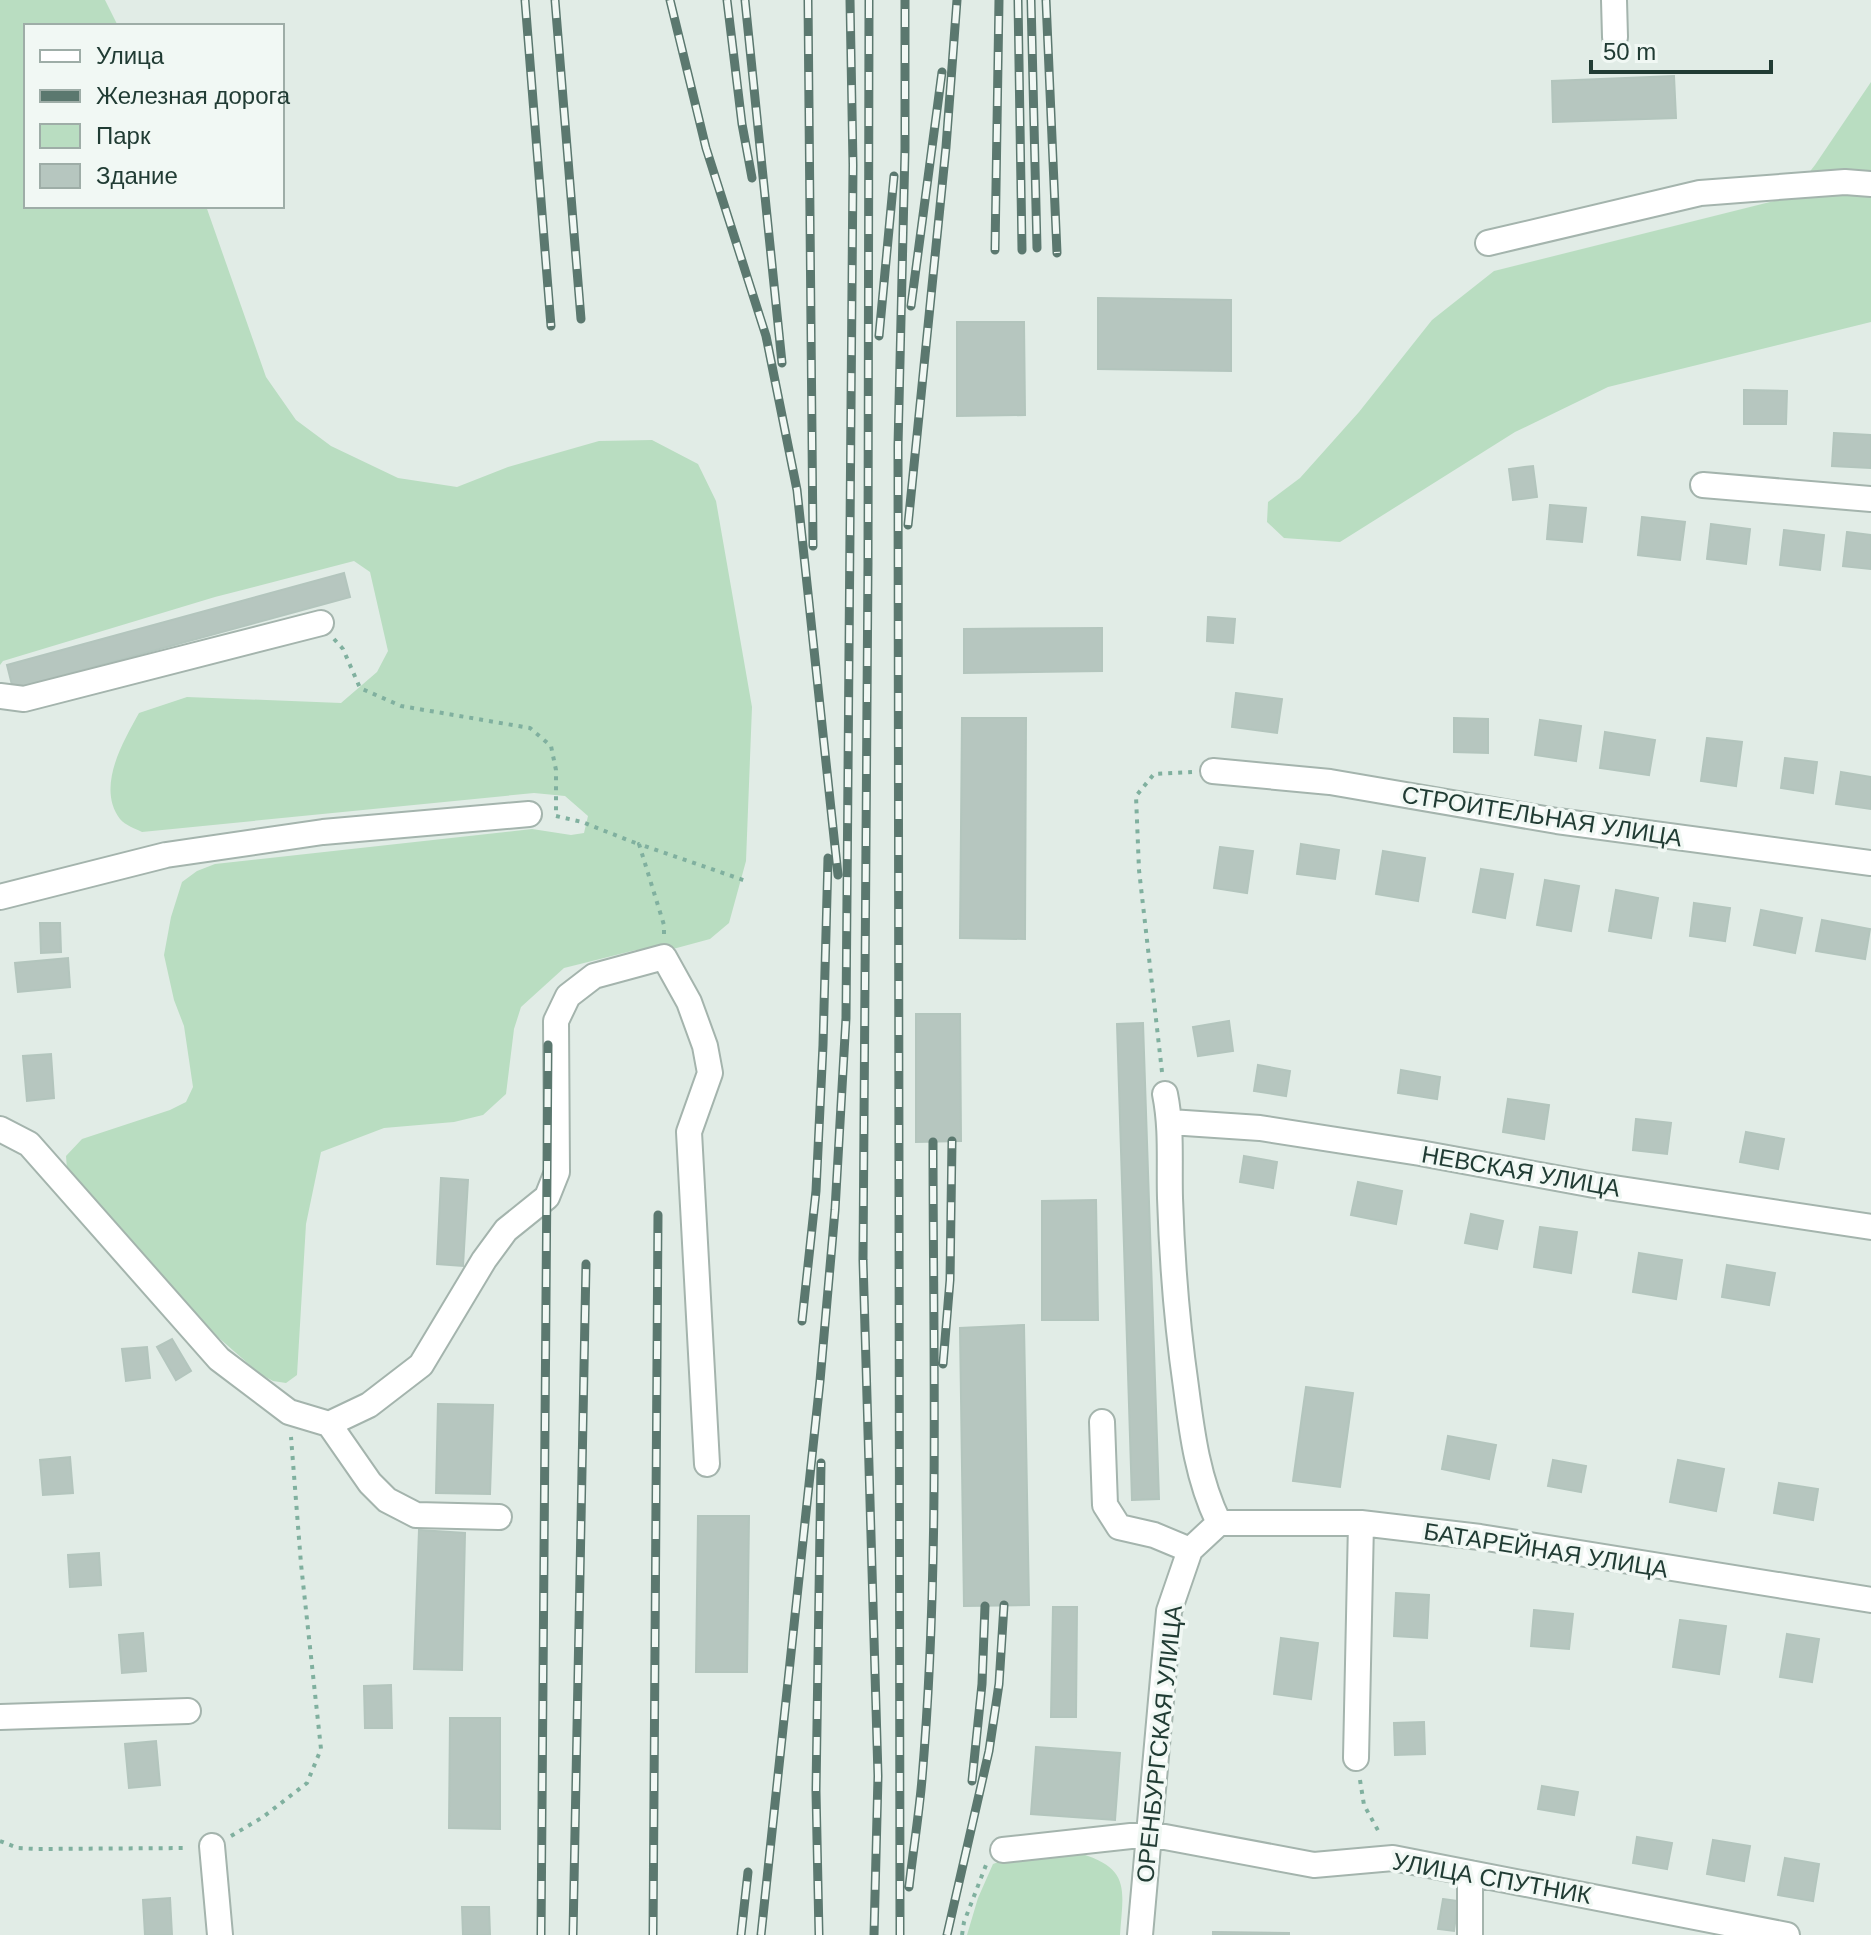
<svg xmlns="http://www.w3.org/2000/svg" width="1871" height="1935" font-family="Arial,sans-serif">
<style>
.green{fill:#b9ddc1}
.building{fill:#b6c6bf;stroke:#b3c5bd;stroke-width:2}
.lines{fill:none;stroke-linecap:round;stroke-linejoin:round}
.minor-casing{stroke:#a4b4ad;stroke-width:28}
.path{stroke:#80b09f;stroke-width:4;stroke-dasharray:4 6;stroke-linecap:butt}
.minor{stroke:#fff;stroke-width:24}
.rail-casing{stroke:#5b786f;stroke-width:9}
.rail{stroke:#f1f8f4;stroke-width:6;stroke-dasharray:18;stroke-linecap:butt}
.labels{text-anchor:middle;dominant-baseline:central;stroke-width:7;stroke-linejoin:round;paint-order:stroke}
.street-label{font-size:24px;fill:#213c34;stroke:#f1f8f4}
</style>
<rect width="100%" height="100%" fill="#e1ece6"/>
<path class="green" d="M0,0H105L118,26H26V206H206L266,377L296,420L331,446L398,478L457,487L508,467L599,441L652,440L698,464L716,501L752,707L746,861L729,923L710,939L673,949L636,950L564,968L521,1007L514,1029L506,1094L483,1115L454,1122L384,1128L321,1152L306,1224L297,1375L286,1383L273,1381L260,1374L219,1338L136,1249L67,1169L66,1156L82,1139L170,1110L186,1102L193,1087L184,1026L174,1000L164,955L171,917L182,882L197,871L215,864L532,829L571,835L584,833L588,816L565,796L534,793L142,832C136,829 125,825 120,819C96,787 123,742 139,713L187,697L341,703L377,672L388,651L370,572L354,561L215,597L3,661L0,665Z
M1871,82V322L1608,387L1515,432L1340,542L1284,538L1267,522L1268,502L1300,478L1359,412L1432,320L1494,271L1790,197L1815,165Z
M1082,1854C1131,1869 1123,1891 1120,1935H967L978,1898L993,1864L1009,1858Z"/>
<path class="building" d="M1674,76L1676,118L1553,122L1552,81Z
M1098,298L1231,300V371L1098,369Z
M957,322H1024L1025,415L957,416Z
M1744,390L1787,391L1786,424H1744Z
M1834,433L1871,435V468L1832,466Z
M1533,466L1537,497L1513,500L1509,469Z
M1550,505L1586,508L1582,542L1547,539Z
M1642,517L1685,522L1680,560L1638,555Z
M1711,524L1750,529L1746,564L1707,559Z
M1784,530L1824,535L1820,570L1780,565Z
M1847,532L1871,535V569L1843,566Z
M344,573L350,597L13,689L7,665Z
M1208,617L1235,619L1233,643L1207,641Z
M1102,628V671L964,673V629Z
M1236,693L1282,699L1277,733L1232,727Z
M962,718H1026L1025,939L960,938Z
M1454,718L1488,719V753L1454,752Z
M1540,720L1581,726L1576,761L1535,755Z
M1605,732L1655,740L1649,775L1600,768Z
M1707,738L1742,742L1736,786L1701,781Z
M1785,758L1817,762L1813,793L1781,788Z
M1841,772L1871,777V809L1836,804Z
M1301,844L1339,850L1335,879L1297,874Z
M1220,847L1253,851L1247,893L1214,888Z
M1383,851L1425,858L1418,901L1376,894Z
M1481,869L1513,874L1505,918L1473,912Z
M1545,880L1579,886L1571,931L1537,925Z
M1616,890L1658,898L1651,938L1609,931Z
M1694,903L1730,908L1725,941L1690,936Z
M1761,910L1802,918L1795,953L1754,945Z
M1822,920L1870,929L1865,959L1816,951Z
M40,923H60L61,952L41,953Z
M68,958L70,987L18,992L15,963Z
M916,1014H960L961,1141L916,1142Z
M1229,1021L1233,1051L1198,1056L1193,1027Z
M1143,1023L1159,1499L1132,1500L1117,1024Z
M51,1054L54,1098L27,1101L23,1056Z
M1258,1065L1290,1071L1286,1096L1254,1091Z
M1401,1070L1440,1077L1437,1099L1398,1093Z
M1508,1099L1549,1105L1544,1139L1503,1132Z
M1636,1119L1671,1123L1667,1154L1633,1150Z
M1746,1132L1784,1139L1778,1169L1740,1162Z
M1244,1156L1277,1162L1273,1188L1240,1182Z
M441,1178L468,1180L463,1266L437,1264Z
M1358,1182L1402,1191L1396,1224L1351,1215Z
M1096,1200L1098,1320H1042V1201Z
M1471,1214L1503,1221L1497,1249L1465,1243Z
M1540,1227L1577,1232L1571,1273L1534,1267Z
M1639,1253L1682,1260L1676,1299L1633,1292Z
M1727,1265L1775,1273L1769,1305L1722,1297Z
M1024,1325L1029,1605L964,1606L960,1328Z
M172,1339L191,1371L176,1380L157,1347Z
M147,1347L150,1378L126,1381L122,1349Z
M1306,1387L1353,1393L1340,1487L1293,1481Z
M438,1404L493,1405L490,1494L436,1493Z
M1448,1436L1496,1445L1489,1479L1442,1469Z
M70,1457L73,1493L43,1495L40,1460Z
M1553,1460L1586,1466L1581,1492L1548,1486Z
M1678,1460L1724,1469L1716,1511L1670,1502Z
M1779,1483L1818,1489L1813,1520L1774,1513Z
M698,1516H749L747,1672H696Z
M419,1530L465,1533L462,1670L414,1669Z
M99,1553L101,1585L70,1587L68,1555Z
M1396,1593L1429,1595L1427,1638L1394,1636Z
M1053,1607H1077L1076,1717H1051Z
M1534,1610L1573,1614L1569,1649L1531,1646Z
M1680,1620L1726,1626L1719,1674L1673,1667Z
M143,1633L146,1671L122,1673L119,1635Z
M1787,1634L1819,1639L1812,1682L1780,1677Z
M1281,1638L1318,1643L1311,1699L1274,1694Z
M391,1685L392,1728H365L364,1686Z
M450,1718H500V1829L449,1828Z
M1424,1722L1425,1754L1395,1755L1394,1723Z
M156,1741L160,1785L129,1788L125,1744Z
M1036,1747L1120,1753L1115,1820L1031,1814Z
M1542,1786L1578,1792L1574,1815L1538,1809Z
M1637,1837L1672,1843L1667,1869L1633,1863Z
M1713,1840L1750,1846L1744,1881L1707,1874Z
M1785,1858L1819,1864L1813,1901L1778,1895Z
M170,1898L172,1935H145L143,1900Z
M1443,1899L1458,1901L1454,1931L1438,1929Z
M462,1907H489L490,1935H463Z
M1213,1932L1289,1933V1935H1213Z"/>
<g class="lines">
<defs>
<path id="minor" d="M1614,0L1615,37
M1488,243L1700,193L1845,182L1871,184
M1703,485L1871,499
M0,696L24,699L321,623
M1213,771L1330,782L1557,821L1871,863
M0,897L166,855L323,832L529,814
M1165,1094C1172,1129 1169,1162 1170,1198C1172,1261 1177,1324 1186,1387C1192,1434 1198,1480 1219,1523
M1170,1122L1260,1128L1420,1153L1594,1185L1871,1227
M0,1129L29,1144L219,1359L289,1412L329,1424L370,1483L387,1500L416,1515L499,1517
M1102,1422L1105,1505L1119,1527L1154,1535L1190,1550
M329,1424L369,1405L421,1365L484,1260L506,1230L547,1197L557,1172L556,1021L568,996L594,976L664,957L689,1002L705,1046L710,1073L689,1132L707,1464
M1219,1523H1361L1480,1537L1871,1600
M0,1717L188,1711
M1356,1758L1361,1523
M212,1846L220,1935
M1003,1850L1149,1834L1314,1865L1393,1858L1787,1935
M1470,1873V1935
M1140,1935L1169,1611L1190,1550L1219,1523"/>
</defs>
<use href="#minor" class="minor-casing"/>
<path class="path" d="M334,639L343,649L360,688L401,706L530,728L551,746L556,770V816
M556,816L582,822L638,844
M664,934V925L639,844L746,881
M1162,1072L1139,870L1136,796L1154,774L1192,772
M1360,1780L1364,1805L1380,1834
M231,1836L263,1817L307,1783L321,1749L301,1564L291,1437
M0,1841L18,1848L35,1849L188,1848
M962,1935L964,1922L986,1865"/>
<use href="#minor" class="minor"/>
<defs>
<path id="rail" d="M525,0L551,326
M555,0L581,319
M670,0L706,148L766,336L797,490L838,875
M727,0L742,124L752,178
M745,0L782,363
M808,0L813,546
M869,0L868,563L863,1260L878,1776L874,1935
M1018,0L1022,250
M1031,0L1037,248
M1046,0L1057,253
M995,250L999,0
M911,306L942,72
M879,336L894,176
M908,525L946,147L957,0
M802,1321L816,1191L823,1045L828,858
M943,1364L950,1280L952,1141
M972,1781L982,1684L985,1606
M909,1887C913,1851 919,1815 922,1779C940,1567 933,1354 933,1142
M541,1935L548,1045
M573,1935L586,1264
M653,1935L658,1215
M741,1935L748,1872
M761,1935L820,1381L835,1210L846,1018L853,165L850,0
M819,1935L816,1791L821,1463
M900,1935L898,446L905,149V0
M947,1935L989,1751L999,1684L1004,1605"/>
</defs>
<use href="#rail" class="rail-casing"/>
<use href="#rail" class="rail"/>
</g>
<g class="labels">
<g class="street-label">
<text transform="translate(1542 816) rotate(9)">СТРОИТЕЛЬНАЯ УЛИЦА</text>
<text transform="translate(1521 1171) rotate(10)">НЕВСКАЯ УЛИЦА</text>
<text transform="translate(1546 1550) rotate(9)">БАТАРЕЙНАЯ УЛИЦА</text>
<text transform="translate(1159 1744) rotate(-84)">ОРЕНБУРГСКАЯ УЛИЦА</text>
<text transform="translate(1492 1878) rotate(10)">УЛИЦА СПУТНИК</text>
</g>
</g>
<rect x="24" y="24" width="260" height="184" fill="#f1f8f4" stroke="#9eada7" stroke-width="2"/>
<rect x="40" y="50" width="40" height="12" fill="#ffffff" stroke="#9eada7" stroke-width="2"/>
<text x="96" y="64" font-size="24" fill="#213c34">Улица</text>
<rect x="40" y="90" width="40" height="12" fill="#5b786f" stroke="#9eada7" stroke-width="2"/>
<text x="96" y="104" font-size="24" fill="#213c34">Железная дорога</text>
<rect x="40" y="124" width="40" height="24" fill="#b9ddc1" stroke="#9eada7" stroke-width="2"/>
<text x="96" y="144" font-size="24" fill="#213c34">Парк</text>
<rect x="40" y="164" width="40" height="24" fill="#b6c6bf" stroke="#9eada7" stroke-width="2"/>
<text x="96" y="184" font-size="24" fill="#213c34">Здание</text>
<path d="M1591 60v12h180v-12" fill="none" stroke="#213c34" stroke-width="4"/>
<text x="1603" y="60" font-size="24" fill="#213c34" stroke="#f1f8f4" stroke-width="6" paint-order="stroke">50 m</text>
</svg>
